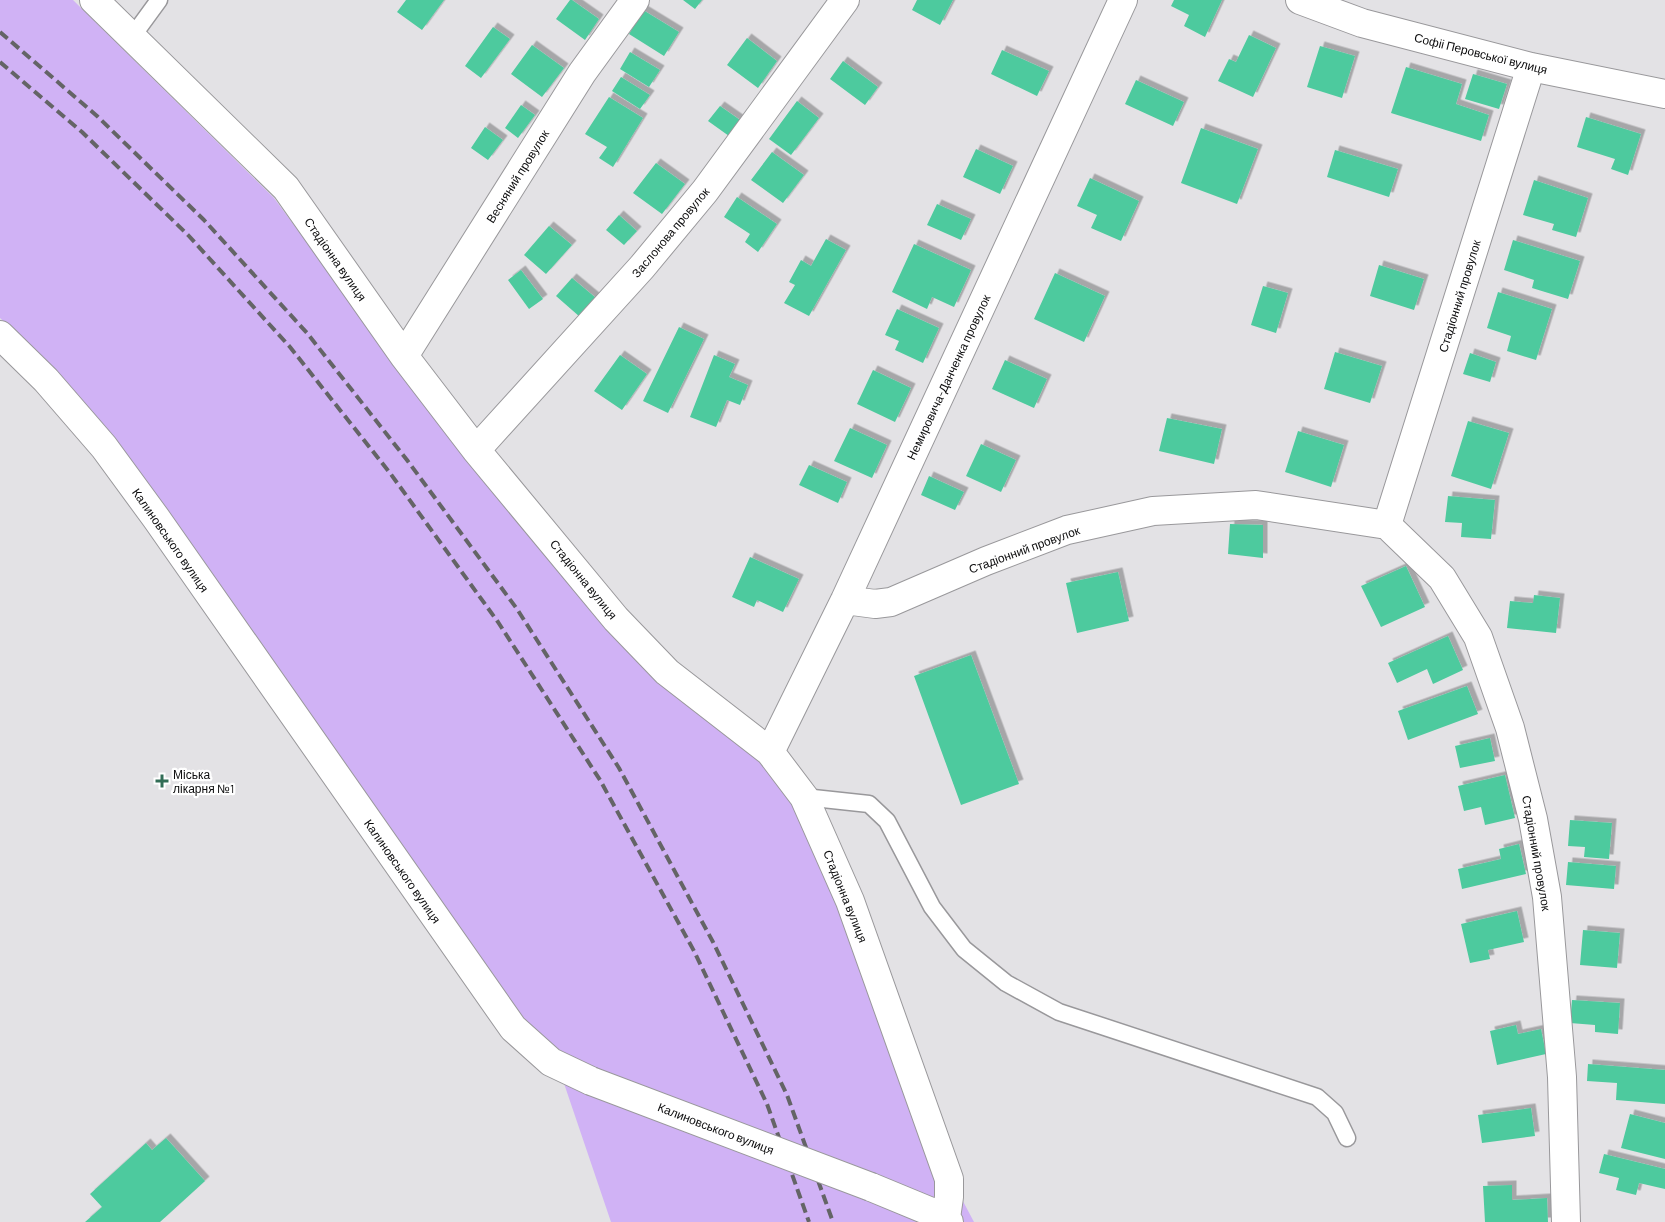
<svg xmlns="http://www.w3.org/2000/svg" width="1665" height="1222" font-family="Barlow,sans-serif">
<style>
.green{fill:#d0b2f5}
.building{fill:#4eca9e;filter:url(#shadow)}
.lines{fill:none;stroke-linecap:round;stroke-linejoin:round}
.lane-casing{stroke:#99989b;stroke-width:19}
.street-casing{stroke:#99989b;stroke-width:30}
.lane{stroke:#fff;stroke-width:16}
.street{stroke:#fff;stroke-width:28}
.rail{stroke:#646466;stroke-width:4;stroke-dasharray:10 5;stroke-linecap:butt}
.street-bridge-casing{stroke:#99989b;stroke-width:30;stroke-linecap:butt}
.street-bridge{stroke:#fff;stroke-width:28}
.poi-dot{fill:#326d56;stroke:#fff;stroke-width:2}
.labels{text-anchor:middle;dominant-baseline:central;stroke-width:4.5;stroke-linejoin:round;paint-order:stroke}
.street-label{font-size:12px;fill:#0c0c0d;stroke:#fff}
.poi-label{font-size:12px;fill:#0c0c0d;stroke:#fff;text-anchor:start}
</style>
<defs>
<filter id="shadow"><feDropShadow dx="4.5" dy="-4.5" stdDeviation="0" flood-color="#0004"/></filter>
</defs>
<rect width="100%" height="100%" fill="#e3e2e5"/>
<path class="green" d="M0,0H73L274,198L396,363L463,448L797,792L939,1156L974,1222H611L553,1051L523,1020L55,371L0,318Z"/>
<path class="building" d="M406,0H444L422,30L397,12Z
M570,0H572L599,19L585,40L556,19Z
M683,0H702L695,9Z
M917,0H953L940,25L912,10Z
M1174,0H1222L1205,37L1184,26L1189,15L1171,6Z
M643,10L679,32L664,56L629,34Z
M493,27L510,39L481,78L465,66Z
M1249,35L1276,48L1253,97L1218,81L1229,59L1236,62Z
M747,38L777,61L758,88L727,65Z
M532,45L564,68L542,97L511,74Z
M1320,46L1355,56L1342,98L1307,87Z
M1002,50L1049,71L1037,96L991,74Z
M630,52L660,70L649,87L620,69Z
M843,61L878,87L865,105L830,79Z
M1406,67L1462,84L1456,104L1489,115L1481,141L1391,113Z
M1473,74L1507,84L1499,109L1465,99Z
M621,77L650,95L640,109L612,91Z
M1136,80L1184,102L1173,126L1125,104Z
M609,97L643,118L613,167L599,158L607,147L585,134Z
M797,101L819,118L791,155L769,139Z
M521,105L535,115L518,138L505,128Z
M720,106L740,120L729,136L708,121Z
M1586,117L1641,134L1628,175L1611,169L1615,159L1577,147Z
M485,127L503,140L488,160L471,148Z
M1201,128L1258,149L1237,204L1181,183Z
M976,149L1013,166L1000,194L963,177Z
M1335,150L1398,169L1389,197L1327,177Z
M772,152L804,175L783,203L751,180Z
M656,163L685,184L662,214L633,193Z
M1090,178L1139,201L1121,241L1091,228L1097,215L1077,206Z
M1534,180L1588,198L1576,237L1552,230L1554,224L1523,215Z
M737,197L777,224L758,252L745,242L750,234L724,217Z
M937,204L971,219L961,240L927,225Z
M619,215L637,231L624,245L606,230Z
M549,226L572,245L546,274L524,255Z
M826,239L846,250L809,316L784,303L795,285L789,282L801,260L811,266Z
M1513,240L1580,261L1568,299L1532,288L1534,280L1504,270Z
M914,244L971,270L954,307L932,297L927,309L892,292Z
M1379,265L1424,279L1414,310L1370,296Z
M521,270L543,299L529,309L508,280Z
M1055,273L1105,296L1084,342L1034,319Z
M572,278L596,298L580,317L556,296Z
M1263,286L1288,293L1276,333L1251,325Z
M1498,292L1552,309L1536,360L1507,351L1511,336L1487,328Z
M897,309L939,328L923,363L895,350L899,341L885,335Z
M679,327L704,339L668,413L643,401Z
M1335,352L1382,366L1370,403L1324,389Z
M1470,353L1496,362L1490,382L1463,374Z
M620,355L647,374L622,410L594,391Z
M714,355L735,364L729,377L748,385L740,405L727,400L716,427L690,417Z
M1005,360L1047,379L1034,408L992,389Z
M873,370L911,388L895,422L857,404Z
M1167,418L1222,429L1214,464L1159,451Z
M1468,421L1509,433L1491,489L1451,476Z
M850,428L887,445L872,478L834,461Z
M1298,431L1344,445L1331,487L1285,472Z
M981,444L1016,460L1001,492L966,476Z
M809,465L847,482L838,503L799,485Z
M929,476L964,492L955,510L921,495Z
M1448,496L1495,500L1491,539L1461,537L1462,523L1445,522Z
M1230,524L1263,525V558L1228,554Z
M750,557L799,579L783,612L757,600L754,607L732,597Z
M1406,566L1425,607L1381,627L1361,586Z
M1118,572L1129,621L1077,633L1066,583Z
M1534,595L1560,598L1556,633L1507,628L1510,601L1533,603Z
M1448,636L1463,670L1433,684L1427,669L1397,683L1388,663Z
M971,655L1019,784L961,805L914,676Z
M1467,686L1478,714L1408,740L1398,711Z
M1490,738L1495,761L1460,768L1455,746Z
M1505,775L1515,818L1485,825L1481,807L1464,811L1458,786Z
M1570,820L1612,823L1609,859L1584,857L1585,847L1568,846Z
M1519,844L1526,874L1462,889L1458,869L1501,859L1499,849Z
M1568,862L1616,866L1614,889L1566,885Z
M1517,911L1524,942L1488,950L1490,959L1470,963L1461,924Z
M1583,930L1620,933L1617,968L1580,965Z
M1572,1000L1620,1003L1618,1034L1595,1032V1025L1570,1023Z
M1516,1025L1518,1034L1541,1029L1546,1054L1497,1065L1490,1031Z
M1588,1064L1665,1070V1104L1616,1100L1617,1083L1587,1081Z
M1531,1108L1535,1136L1482,1143L1478,1115Z
M1630,1114L1665,1123V1159L1621,1148Z
M166,1138L205,1181L160,1222H85L102,1207L90,1194L146,1143L152,1150Z
M1604,1154L1665,1169V1189L1639,1183L1636,1195L1616,1190L1619,1178L1599,1173Z
M1512,1185V1200L1547,1198L1548,1222H1485L1483,1186Z"/>
<g class="lines">
<defs>
<path id="lane" d="M132,37L159,0
M804,797L869,804L887,821L932,907L964,949L1006,983L1059,1012L1317,1097L1335,1113L1347,1138"/>
<path id="street" d="M94,0L286,188L404,356L476,450L616,619L667,672L770,752L804,797L850,901L949,1179V1197L946,1218
M1300,0L1362,23L1531,67L1665,94
M0,335L46,380L104,447L156,518L513,1028L551,1062L591,1081
M404,356L582,73L635,0
M476,450L642,267L705,191L845,0
M1387,525L1531,67
M845,600L875,604L891,602L986,561L1067,530L1153,511L1256,505L1387,525L1442,578L1478,637L1510,728L1533,819L1547,897L1562,1077L1566,1222
M770,752L845,600L1123,0
M871,1187L946,1218L949,1222"/>
</defs>
<use href="#lane" class="lane-casing"/>
<use href="#street" class="street-casing"/>
<use href="#lane" class="lane"/>
<use href="#street" class="street"/>
<path class="rail" d="M0,32L97,116L204,220L307,333L407,460L517,609L619,768L713,942L787,1095L833,1222
M0,62L82,132L188,235L290,347L390,473L498,622L600,780L694,951L767,1104L809,1222"/>
<defs>
<path id="street-bridge" d="M591,1081L871,1187"/>
</defs>
<use href="#street-bridge" class="street-bridge-casing"/>
<use href="#street-bridge" class="street-bridge"/>
</g>
<path class="poi-dot" d="M159.5 773.5h5v5h5v5h-5v5h-5v-5h-5v-5h5z"/>
<g class="labels">
<g class="street-label">
<text transform="translate(1481 53) rotate(14)">Софіі Перовської вулиця</text>
<text transform="translate(517 176) rotate(-58)">Весняний провулок</text>
<text transform="translate(670 232) rotate(-50)">Заслонова провулок</text>
<text transform="translate(336 259) rotate(55)">Стадіонна вулиця</text>
<text transform="translate(1459 296) rotate(-73)">Стадіонний провулок</text>
<text transform="translate(948 377) rotate(-65)">Немировича-Данченка провулок</text>
<text transform="translate(171 540) rotate(55)">Калиновського вулиця</text>
<text transform="translate(1024 549) rotate(-20)">Стадіонний провулок</text>
<text transform="translate(584 579) rotate(51)">Стадіонна вулиця</text>
<text transform="translate(1537 853) rotate(80)">Стадіонний провулок</text>
<text transform="translate(403 871) rotate(55)">Калиновського вулиця</text>
<text transform="translate(846 896) rotate(68)">Стадіонна вулиця</text>
<text transform="translate(716 1128) rotate(21)">Калиновського вулиця</text>
</g>
<g class="poi-label">
<text x="173" y="774">Міська<tspan x="173" dy="14">лікарня №1</tspan></text>
</g>
</g>
</svg>
